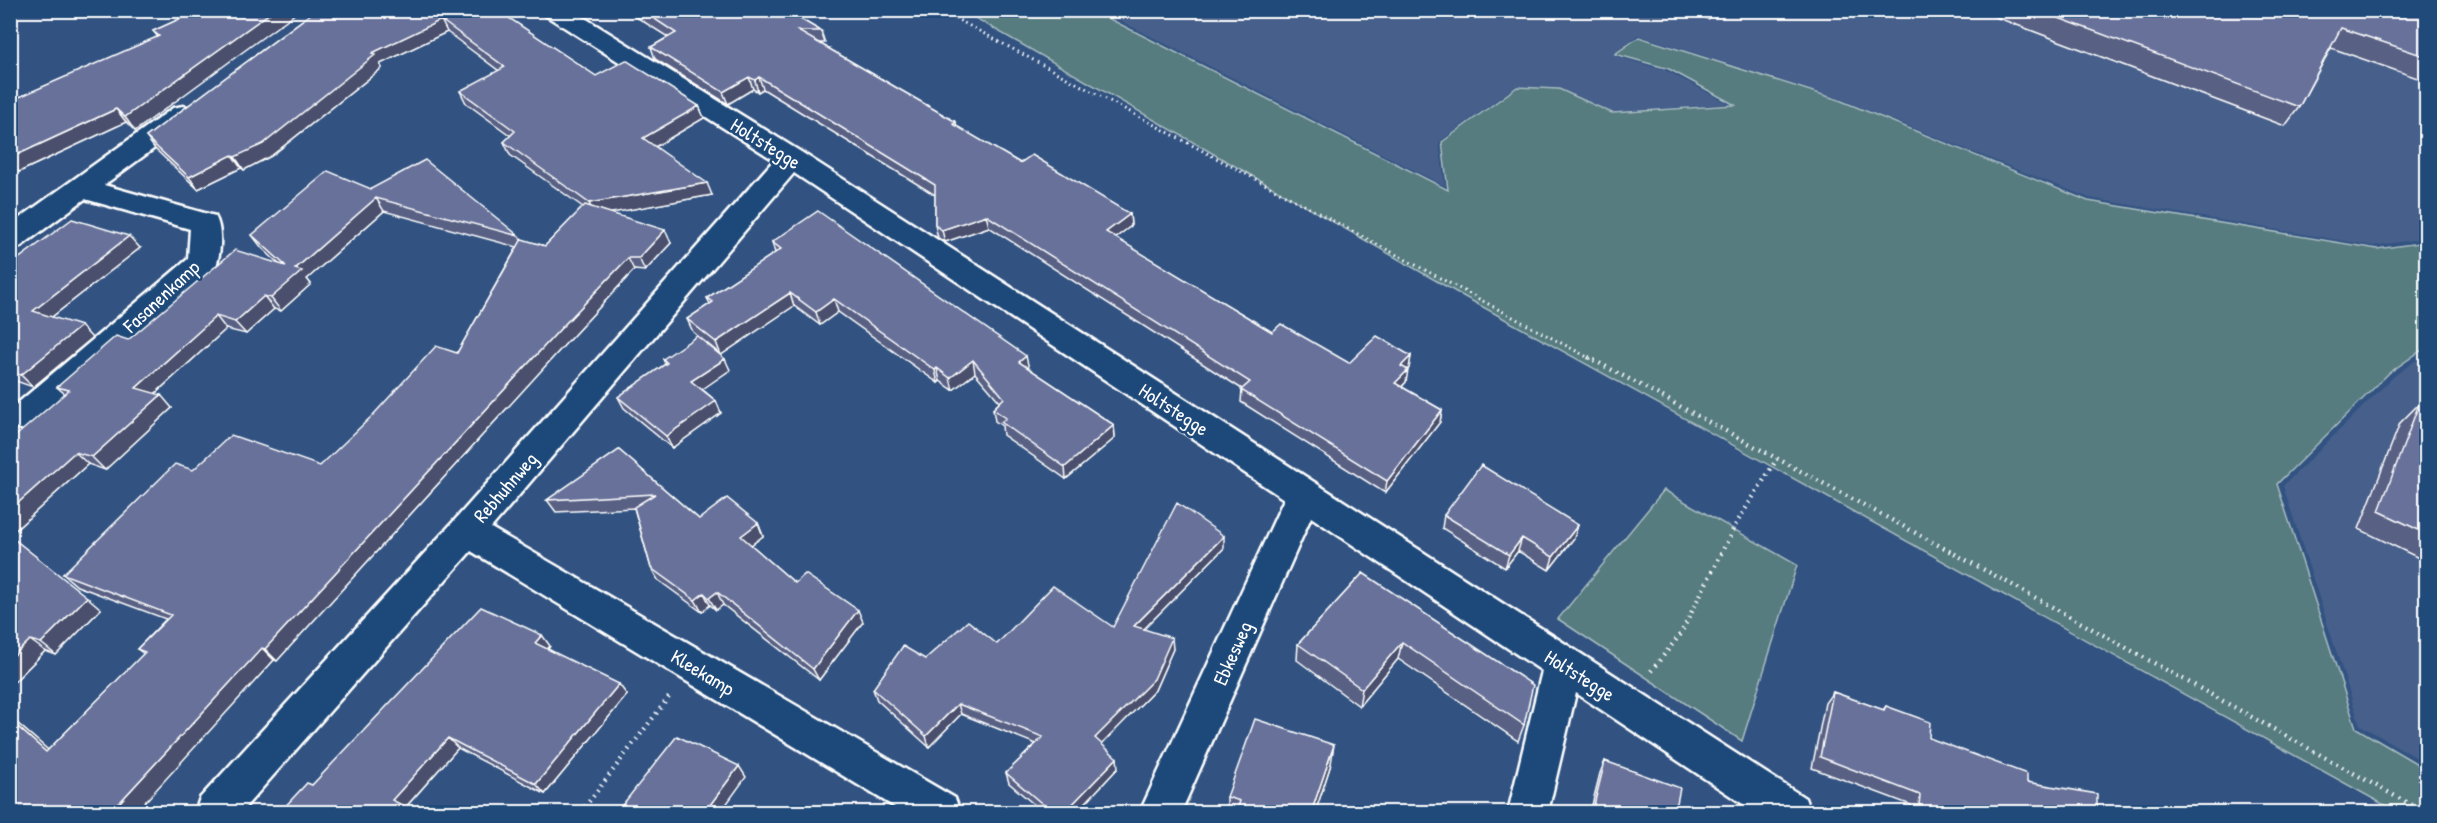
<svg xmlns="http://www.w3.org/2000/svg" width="2437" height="823" font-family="'Patrick Hand',sans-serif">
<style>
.built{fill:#465f8b}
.green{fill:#567b80;stroke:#aabdc0;stroke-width:1.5}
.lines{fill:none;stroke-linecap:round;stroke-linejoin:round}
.minor-casing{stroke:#fff;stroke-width:5}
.path-far1{stroke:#fff;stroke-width:3;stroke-dasharray:1.5 4;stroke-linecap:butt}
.path{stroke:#fff;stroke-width:4.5;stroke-dasharray:1.5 5;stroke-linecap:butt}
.minor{fill:#1f4a7a;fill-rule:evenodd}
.wall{fill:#596184;stroke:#fff;stroke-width:1.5}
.shaded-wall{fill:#484f6c;stroke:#fff;stroke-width:1.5}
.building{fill:#67719a;stroke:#fff;stroke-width:1.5}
.labels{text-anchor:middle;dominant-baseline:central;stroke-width:5;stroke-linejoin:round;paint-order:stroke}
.street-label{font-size:20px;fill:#fff;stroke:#1f4a7a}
</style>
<rect width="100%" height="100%" fill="#325382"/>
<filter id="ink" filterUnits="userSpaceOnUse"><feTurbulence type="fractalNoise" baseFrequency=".0167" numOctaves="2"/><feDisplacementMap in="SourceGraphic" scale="12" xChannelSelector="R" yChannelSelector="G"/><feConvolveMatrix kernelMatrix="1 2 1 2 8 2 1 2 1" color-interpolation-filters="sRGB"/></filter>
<g filter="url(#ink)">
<path class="built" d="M1101,11H2426V238L2373,246L2089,198L1840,99L1638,35L1613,55L1667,71L1729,104L1612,112L1559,88L1516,86L1439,142L1445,186Z
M2426,353V763L2360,725L2283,486L2394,376Z"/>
<path class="green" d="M963,11H1094L1448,190L1442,142L1517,87L1559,89L1612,113L1735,105L1669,69L1615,54L1639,37L1839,100L2088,201L2377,249L2426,242V347L2389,373L2277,484L2356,728L2426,769V812H2397L1463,296Z
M1664,490L1797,565L1742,741L1558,619Z"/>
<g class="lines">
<defs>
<path id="minor" d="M542,10H572L801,152L1805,798L1810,812H1755L1576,693L1548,812H1508L1542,671L1311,517L1181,812H1140L1284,499L794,173L491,528L955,798L960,812H903L471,551L241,812H195L200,798L454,521L774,160L545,15Z
M183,106L193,108L196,114L193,120L104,185L215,216C223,229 221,258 214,270L36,426L24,430L12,426V408L188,259L190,229L85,199L20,247L10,250V225L173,108Z"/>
</defs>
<use href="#minor" class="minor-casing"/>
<path class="path-far1" d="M940,10L1591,359"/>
<path class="path" d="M1588,357L2007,582L2424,812
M1651,671L1680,635L1736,524L1777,459
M581,812L669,697"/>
<use href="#minor" class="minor"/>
</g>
<path class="wall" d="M199,10L135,131L126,122L19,172L10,164V95L15,99L158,37L153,31Z
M316,10H497L596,76L699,106L704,118L655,147L712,195L610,213L671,243L645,271L634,270L569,340L277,661L274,660L134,812L10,813V717L48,750L144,654L137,649L166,619L77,586L63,574L193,470L320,466L457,353L517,247L384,211L307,279L311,284L281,311L274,309L246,334L226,329L155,394L172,408L105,470L88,464L10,535L65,394L57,387L128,340L279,264L262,248L252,235L371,189L519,236L521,240L545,246L583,207L510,155L504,142L511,136L466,103L460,91L499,71L447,32L380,64L382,68L271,156L244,170L241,168L198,189L155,149L146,137Z
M632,10H785L821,31L825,43H819L956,122L957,127L1020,163L1130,214L1131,226L1115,238L1272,332L1349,363L1411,356L1409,368L1407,370L1406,382L1402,387L1442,410L1440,422L1385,493L1241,402L1242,389L989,227L945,242L938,238L935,225V195L763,89L758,92L753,89L728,104L655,59L651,47L668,37L633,15Z
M1688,10H1717L1708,19Z
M1977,10H2427L2426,81L2331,48L2299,107L2285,126Z
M772,242L1028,368L1114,425L1115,438L1066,479L1003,435L1002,426L995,421L993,409L1000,402L975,373L953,390L940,381L938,383L838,312L820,325L794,306L721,355L730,370L702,389L716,401L721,413L672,448L624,408L618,397L665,364L663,359L721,355L693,332L687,319L710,304L707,298L775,253Z
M140,248L52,317L92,338L33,387L10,379V265Z
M2419,404L2427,408V562L2359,529L2400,423Z
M619,450L699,519L758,523L763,536L751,545L795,583L863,622L819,680L723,605L716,610L710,605L702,612L658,580L651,568L634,508L556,512L547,500Z
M1444,515L1578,525L1574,538L1549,570L1518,551L1505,568L1442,528Z
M10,536L101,609L56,655L45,651L10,686Z
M1224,548L1144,629L1173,649L1155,690L1101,744L1118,768L1076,813H1044L1009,783L1006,773L1036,744L961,714L929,747L877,700L873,689L925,659L997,644L1113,627Z
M1363,573L1524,725L1518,741L1398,659L1359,706L1297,660L1298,644Z
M550,646L548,649L627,695L545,794L458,748L406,807L312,785Z
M1833,692L1883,710L1886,706L1929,738L2097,813H1910L1911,805L1812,768L1825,703Z
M1605,761L1675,813H1590L1600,773Z
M1331,764L1315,813H1227V797Z"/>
<path class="shaded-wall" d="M274,10H300L135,131L125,117Z
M1711,10H1717L1708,19Z
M441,20L447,32L380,64L382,68L271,156L244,170L235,157L372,53Z
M749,77L753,89L728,104L723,92Z
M759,77L763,89L758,92L755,80Z
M699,106L704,118L648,151L643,138Z
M116,109L126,122L19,172L10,163V158Z
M232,155L241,168L198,189L189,177Z
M707,183L712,195L595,216L589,203Z
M376,198L384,211L307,279L311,284L281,311L271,298L295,269Z
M1130,214L1131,226L1107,244L1106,232Z
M986,215L989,227L945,242L942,230Z
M665,230L671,243L645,271L639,258Z
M129,236L140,248L44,323L33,311Z
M628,258L634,270L569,340L277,661L265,649L562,327Z
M790,293L794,306L721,355L716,342Z
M264,296L274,309L246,334L235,322Z
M834,299L838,312L820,325L816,312Z
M216,316L226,329L148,400L136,388Z
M81,326L92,338L33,387L21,375Z
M1026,356L1029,369L1019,362Z
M1411,356L1409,368L1399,377L1401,366Z
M725,359L730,370L697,393L691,381Z
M973,360L975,373L953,390L950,378Z
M937,368L940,381L938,383L935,370Z
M1408,370L1406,382L1394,395L1395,383Z
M161,395L172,408L105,470L92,457Z
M716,401L721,413L672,448L666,436Z
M1442,410L1440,422L1385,493L1387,481Z
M1114,425L1115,438L1066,479L1065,467Z
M75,452L88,464L10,535V510Z
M758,523L763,536L747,548L741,536Z
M1578,525L1574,538L1549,570L1553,557Z
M1224,536V548L1136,637L1134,626Z
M1522,538L1518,551L1505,568L1509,555Z
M717,592L723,605L716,610L709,598Z
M704,593L710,605L702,612L695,600Z
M87,597L101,609L56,655L41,643Z
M858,610L863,622L819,680L813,669Z
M542,635L550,646L543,654L535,643Z
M1172,638L1173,649L1155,690L1097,749L1095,738Z
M30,640L45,651L10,686V659Z
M1402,642L1398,659L1359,706L1362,689Z
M262,648L274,660L135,813H116L119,803Z
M619,684L627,695L545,794L536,784Z
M958,704L961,714L929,747L926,736Z
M10,717L62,762L46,752L10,720Z
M448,738L458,748L403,810L392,800Z
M1334,745L1331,764L1315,813H1311Z
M1117,758L1118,768L1076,813H1064Z
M739,766L746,777L720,813H704Z"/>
<path class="building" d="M199,10H274L125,117L116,109L10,158V95L15,99L159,36L153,31Z
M316,10H497L596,76L626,60L699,106L643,138L707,183L589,203L504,142L515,131L460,91L505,67L441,20L372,53L375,55L263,144L235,157L232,155L189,177L146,137Z
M641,10H785L821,31H798L956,122L953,124L1020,163L1032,155L1130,214L1106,232L1272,332L1281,324L1349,363L1377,336L1411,356L1401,366L1408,370L1395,383L1442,410L1387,481L1241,390L1250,382L986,215L942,230L935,225V185L759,77L755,80L749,77L723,92L651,47L676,33Z
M2037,10H2427V57L2341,28L2299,107Z
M425,160L519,236L376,198L295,269L302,271L271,298L264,296L235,322L216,316L136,388L161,395L92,457L75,452L10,510V441L69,390L57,387L116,336L128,340L235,250L286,266L252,235L328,171L371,189Z
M585,205L665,230L639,258H628L562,327L265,649L262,648L119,803L124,805L116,813H10V720L46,752L145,652L137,649L171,615L63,574L175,464L193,470L231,435L320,466L373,415L436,346L457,353L522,239L545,246Z
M818,211L1026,356L1019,362L1114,425L1065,467L1001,422L1006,418L993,409L1004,398L973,360L950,378L937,368L935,370L834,299L816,312L790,293L716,342L687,319L713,302L707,298L781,249L772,242Z
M72,219L129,236L33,311L81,326L21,375L10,372V265Z
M697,336L725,359L691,381L716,401L666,436L618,397L667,363L663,359Z
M2419,404L2427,408V534L2379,511Z
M619,450L699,519L727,498L758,523L741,536L795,583L805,574L858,610L813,669L717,592L709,598L704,593L695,600L651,568L634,507L655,494L547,500Z
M1481,465L1578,525L1553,557L1522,538L1509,555L1444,515Z
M1177,503L1224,536L1134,626L1172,638L1154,679L1095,738L1117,758L1064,813H1053L1006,773L1043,737L958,704L926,736L873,689L903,646L925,659L968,621L997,644L1053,586L1113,627Z
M10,536L87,597L41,643L30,640L10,659Z
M1363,573L1533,685L1524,725L1402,642L1362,689L1298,644Z
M481,607L542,635L535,643L619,684L536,784L448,738L392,800L418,813H279L307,783L312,785Z
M1833,692L1884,710L1886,706L1930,722L1929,738L2027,774V782L2097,794V813H1935L1919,806L1920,795L1820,757Z
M1255,719L1334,745L1311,813H1236L1240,801L1227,797Z
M677,736L739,766L704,813H616Z
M1605,761L1680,788L1675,813H1592Z"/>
</g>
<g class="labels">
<g class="street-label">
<text transform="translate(766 143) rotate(32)">Holtstegge</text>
<text transform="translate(161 296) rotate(-43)">Fasanenkamp</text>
<text transform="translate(1174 409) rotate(33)">Holtstegge</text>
<text transform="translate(505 487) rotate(-49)">Rebhuhnweg</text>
<text transform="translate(1232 653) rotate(-66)">Ebkesweg</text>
<text transform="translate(703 672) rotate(31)">Kleekamp</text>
<text transform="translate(1580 675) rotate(32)">Holtstegge</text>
</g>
</g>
<rect width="2437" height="823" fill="none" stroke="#1f4a7a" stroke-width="36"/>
<rect x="18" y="18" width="2401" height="787" fill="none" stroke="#fff" stroke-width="2" filter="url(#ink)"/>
</svg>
